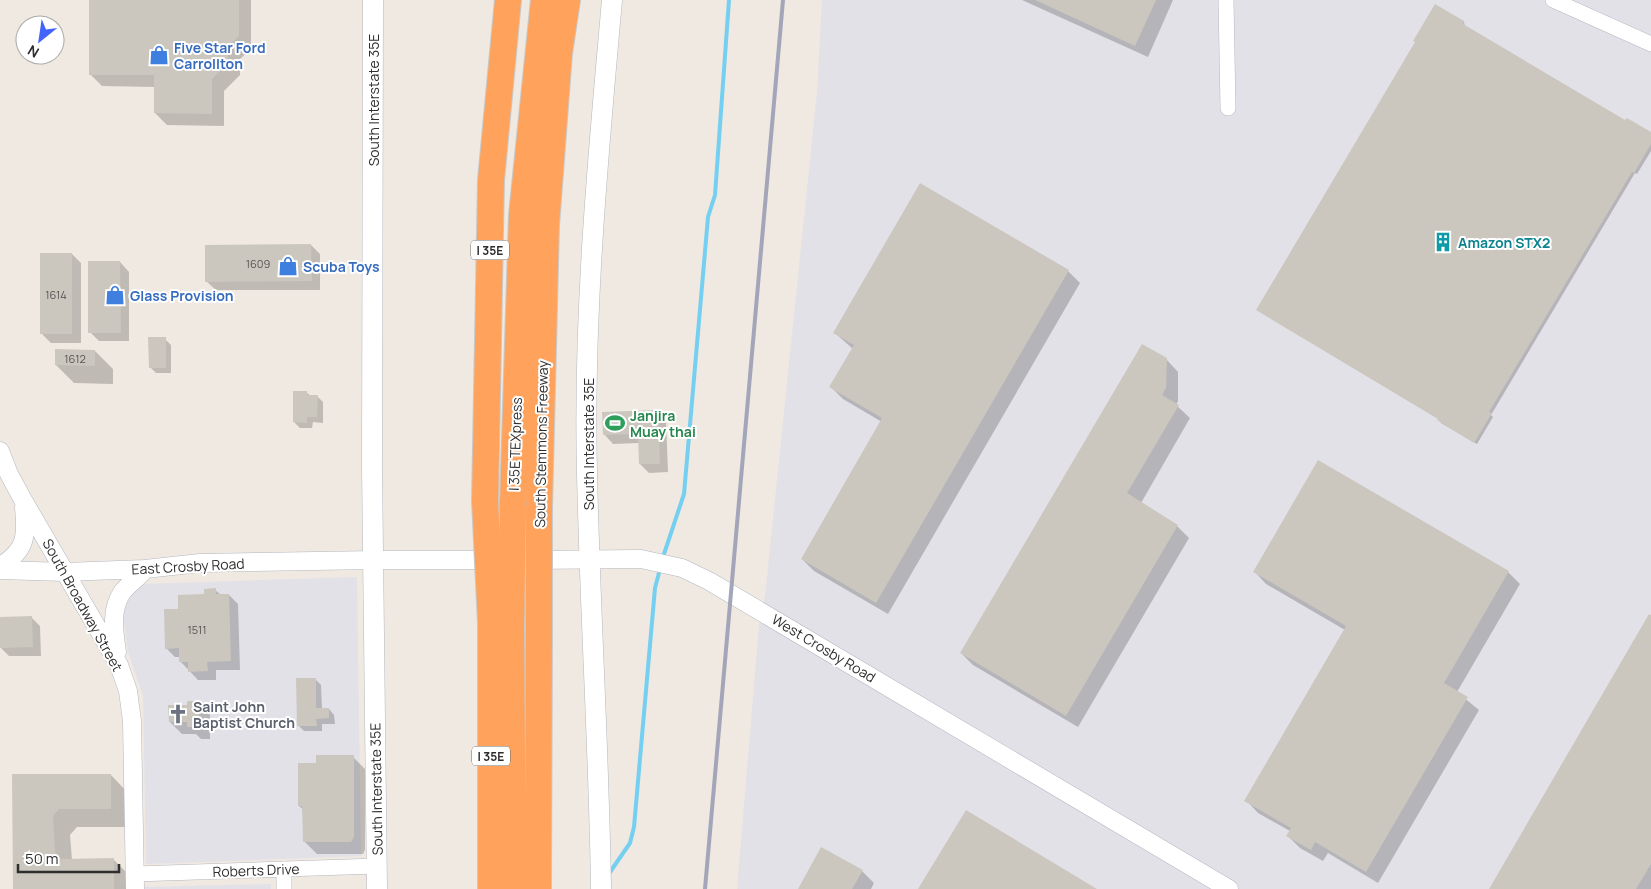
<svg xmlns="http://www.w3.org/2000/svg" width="1651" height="889" font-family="Manrope,sans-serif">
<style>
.industrial{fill:#e3e1e8}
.shadow{fill:#0003}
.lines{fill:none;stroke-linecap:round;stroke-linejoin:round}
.stream{stroke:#75cff0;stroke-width:4}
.building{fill:#cbc7bf}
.minor-casing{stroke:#b4b7c1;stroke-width:16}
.tertiary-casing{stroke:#b4b7c1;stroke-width:19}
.secondary-casing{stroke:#b4b7c1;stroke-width:21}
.motorway-casing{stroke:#c9c9c9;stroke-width:28}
.minor{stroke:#fff;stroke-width:15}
.tertiary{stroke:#fff;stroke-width:18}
.secondary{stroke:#fff;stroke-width:20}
.motorway{stroke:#ffa35c;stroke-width:26}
.rail{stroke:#a3a6b8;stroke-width:4}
.motorway-bridge-casing{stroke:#c9c9c9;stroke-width:28;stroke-linecap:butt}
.motorway-bridge{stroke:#ffa35c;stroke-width:26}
.labels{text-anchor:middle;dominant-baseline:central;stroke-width:4;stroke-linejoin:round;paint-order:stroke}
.number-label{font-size:11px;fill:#555452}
.shield{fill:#fff;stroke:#6d6d6d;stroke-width:1}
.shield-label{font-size:12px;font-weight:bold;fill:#2e2e2e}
.shop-label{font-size:14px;font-weight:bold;fill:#366cbe;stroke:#fff;text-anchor:start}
.street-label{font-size:14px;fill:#2e2e2e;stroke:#fff}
.culture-label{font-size:14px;font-weight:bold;fill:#0d838f;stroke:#fff;text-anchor:start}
.leisure-label{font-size:14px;font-weight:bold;fill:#27864d;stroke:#fff;text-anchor:start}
.worship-label{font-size:14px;font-weight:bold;fill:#5b616d;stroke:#fff;text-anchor:start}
</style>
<rect width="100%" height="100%" fill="#efe9e1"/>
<path class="industrial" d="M822,0H1651V889H737L759,625L765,596L817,92Z
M357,577L361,856L146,864L143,696L128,652L122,606L143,584Z
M271,884V889H142V887Z"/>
<path class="shadow" d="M91,0H251V49L240,59V75L224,91V126L167,125L155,113V87L102,86L90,74Z
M1022,0H1173L1148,57Z
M1436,6L1464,22L1465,27L1626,122L1651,133V151L1637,174L1635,173L1491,415L1493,417L1477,444L1441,423L1439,419L1257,310L1416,43Z
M311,245L320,254V290H216L206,281Z
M72,254L81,263V343H51L42,334Z
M120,262L129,272V341H99L90,332Z
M1068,271L1080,283L888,614L814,571L802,559L882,422L843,399L831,387L853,349L835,333Z
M165,339L171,345V373H156L150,367Z
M95,351L113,369V384L74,383L56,365Z
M1166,359L1178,372V401L1176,405L1190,418L1141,503L1177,526L1189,538L1078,727L973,665L961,653Z
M307,393L311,396H317L323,402V423L313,422L312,428H300L294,422Z
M657,411L666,421L668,472L649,473L640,464L639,443L613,444L604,434Z
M1254,571L1508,572L1520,584L1457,692L1479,710L1378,883L1328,853L1323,861L1300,848L1288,836L1290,831L1258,813L1246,800L1345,630L1266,584Z
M215,590L221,595H229L238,604L240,670H216V680H198L181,662L180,657H175L166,648L179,610Z
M31,617L40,626L41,656H9L0,647V618Z
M1651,617V889H1491Z
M315,679L321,685L322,709H329L334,715L335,724H322V731H304L298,725Z
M198,702L210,715V739H201L196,734H182L170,722Z
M353,757L365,769V850L363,854H317L305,842L304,810L299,806L318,764Z
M111,775L129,794V827H77L70,835L72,860L113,859L131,877V889H14L13,776Z
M862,871L874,883L871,889H799Z"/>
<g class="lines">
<path class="stream" d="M662,560L684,494L708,217L715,195L729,0
M608,875L630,843L634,827L655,588L660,569"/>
</g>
<path class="building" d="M89,0H239V36L228,47V63L212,79V114L154,113V75H89Z
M1035,0H1156L1135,46Z
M1435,4L1464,21L1463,24L1625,120L1627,118L1651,132V144L1634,173L1632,172L1489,412L1492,413L1474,443L1437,420L1438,419L1256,310L1415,42L1413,41Z
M920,183L1069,270L876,603L801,559L882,418L829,387L854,345L833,333Z
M311,244L312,281L205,282V245Z
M40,253H72V334H40Z
M88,261H120L121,333H88Z
M148,337H166V368H149Z
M1142,344L1167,358L1166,388L1162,395L1179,405L1127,493L1178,525L1066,716L960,653Z
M55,349L95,350V366L55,365Z
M293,391H307V395H318L317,417H307V423L293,422Z
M658,410L660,464H639L638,434L603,435L602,412Z
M1318,460L1509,571L1444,683L1468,697L1366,872L1315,842L1311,850L1286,836L1291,828L1244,801L1346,626L1253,572Z
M216,588V594H229L231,661L207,662L208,671L188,672V662H179V648L165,649L164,609H178V595L204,594V589Z
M1649,614L1651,615V864L1636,889H1489Z
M32,616L33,647L0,648V617Z
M296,678H316V708H329V718L316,719L317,726H297Z
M187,701H198L199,727H187V722H169L168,705H187Z
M316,755H354V837L351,842H303L302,806H298V763H316Z
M12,774H111V809H59L53,816L55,852L61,859L114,858V889H13Z
M966,810L1097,889H918Z
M821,847L863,870L852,889H798Z"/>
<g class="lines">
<defs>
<path id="minor" d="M1226,0L1228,108
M1553,0L1651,44
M284,869V889
M135,874L377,866"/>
<path id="tertiary" d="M0,451L9,474L23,500L119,665L128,691L132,721L135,889
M528,560L641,559L682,568L709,581L1229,889
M0,566C26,551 27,536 24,508
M0,570L65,572L145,569L200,563L375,560H497
M117,652C114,632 110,609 123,591C130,583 139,577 145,569"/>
<path id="secondary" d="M373,0L372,467L377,889
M601,889C599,750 590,612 587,473C583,315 598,157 612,0"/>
<path id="motorway" d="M485,501L491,180L508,0
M513,503L522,215L544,0
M539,508L546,225L559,53L567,0
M491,623V889
M511,628L513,889
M538,889L539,630"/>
</defs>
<use href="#minor" class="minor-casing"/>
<use href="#tertiary" class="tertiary-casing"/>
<use href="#secondary" class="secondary-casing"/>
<use href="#motorway" class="motorway-casing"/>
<use href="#minor" class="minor"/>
<use href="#tertiary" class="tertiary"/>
<use href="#secondary" class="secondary"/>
<use href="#motorway" class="motorway"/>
<path class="rail" d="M705,889L783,0"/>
<defs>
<path id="motorway-bridge" d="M485,501L491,623
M511,628L513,503
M539,630V508"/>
</defs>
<use href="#motorway-bridge" class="motorway-bridge-casing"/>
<use href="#motorway-bridge" class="motorway-bridge"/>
</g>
<defs>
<symbol id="shop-bare" viewBox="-9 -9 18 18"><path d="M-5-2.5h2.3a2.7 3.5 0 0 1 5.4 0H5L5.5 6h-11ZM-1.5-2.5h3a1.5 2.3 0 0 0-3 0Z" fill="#3f7fe0" stroke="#fff" stroke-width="2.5" paint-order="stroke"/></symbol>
<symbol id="building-bare" viewBox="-9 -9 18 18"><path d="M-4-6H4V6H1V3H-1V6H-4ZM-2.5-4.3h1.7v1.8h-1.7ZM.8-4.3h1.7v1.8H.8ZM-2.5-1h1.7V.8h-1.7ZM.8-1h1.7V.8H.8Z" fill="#0f9aa8" stroke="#fff" stroke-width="2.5" paint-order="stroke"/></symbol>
<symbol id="stadium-bare" viewBox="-9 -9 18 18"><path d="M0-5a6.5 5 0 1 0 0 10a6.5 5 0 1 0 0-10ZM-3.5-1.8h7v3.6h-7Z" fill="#2e9e5b" stroke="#fff" stroke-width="2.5" paint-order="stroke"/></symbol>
<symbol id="church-bare" viewBox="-9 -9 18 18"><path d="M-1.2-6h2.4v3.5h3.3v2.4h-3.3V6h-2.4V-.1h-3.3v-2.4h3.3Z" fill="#6b7280" stroke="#fff" stroke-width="2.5" paint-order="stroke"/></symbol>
</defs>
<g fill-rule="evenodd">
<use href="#shop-bare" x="145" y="41" width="28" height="28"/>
<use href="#building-bare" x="1429" y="228" width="28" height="28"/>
<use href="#shop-bare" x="274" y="252" width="28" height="28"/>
<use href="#shop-bare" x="101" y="281" width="28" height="28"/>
<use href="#stadium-bare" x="601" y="409" width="28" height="28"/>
<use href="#church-bare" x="164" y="700" width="28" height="28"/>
</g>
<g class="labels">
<g class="number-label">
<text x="258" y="263">1609</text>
<text x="56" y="294">1614</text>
<text x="75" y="358">1612</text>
<text x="197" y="629">1511</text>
</g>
<g class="shield">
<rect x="471" y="240.5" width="38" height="19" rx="4"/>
<rect x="472" y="746.5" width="38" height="19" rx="4"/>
</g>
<g class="shield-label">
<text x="490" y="250">I 35E</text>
<text x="491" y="756">I 35E</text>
</g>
<g class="shop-label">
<text x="174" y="47">Five Star Ford<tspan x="174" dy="16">Carrollton</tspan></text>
<text x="303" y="266">Scuba Toys</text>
<text x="130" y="295">Glass Provision</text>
</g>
<g class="street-label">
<text transform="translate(373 100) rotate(-90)">South Interstate 35E</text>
<text transform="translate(515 444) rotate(-88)">I 35E TEXpress</text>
<text transform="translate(541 444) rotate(-89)">South Stemmons Freeway</text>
<text transform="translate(588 444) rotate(-90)">South Interstate 35E</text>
<text transform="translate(188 566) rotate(-3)">East Crosby Road</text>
<text transform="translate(83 605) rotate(61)">South Broadway Street</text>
<text transform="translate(824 648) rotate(31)">West Crosby Road</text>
<text transform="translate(376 789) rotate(-91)">South Interstate 35E</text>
<text transform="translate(256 870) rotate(-2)">Roberts Drive</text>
</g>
<g class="culture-label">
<text x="1458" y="242">Amazon STX2</text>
</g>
<g class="leisure-label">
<text x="630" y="415">Janjira<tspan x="630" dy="16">Muay thai</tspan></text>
</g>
<g class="worship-label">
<text x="193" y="706">Saint John<tspan x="193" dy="16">Baptist Church</tspan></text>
</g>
</g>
<g transform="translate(40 40) rotate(210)"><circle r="24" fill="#ffffff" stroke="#ababab"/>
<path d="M0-4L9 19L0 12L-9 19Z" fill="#4264fb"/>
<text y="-8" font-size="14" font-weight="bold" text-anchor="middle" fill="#2e2e2e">N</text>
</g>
<path d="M18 864v8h101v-8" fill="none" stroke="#2e2e2e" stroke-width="2.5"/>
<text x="25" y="864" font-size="15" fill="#2e2e2e" stroke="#ffffff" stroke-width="4" paint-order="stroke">50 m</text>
</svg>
